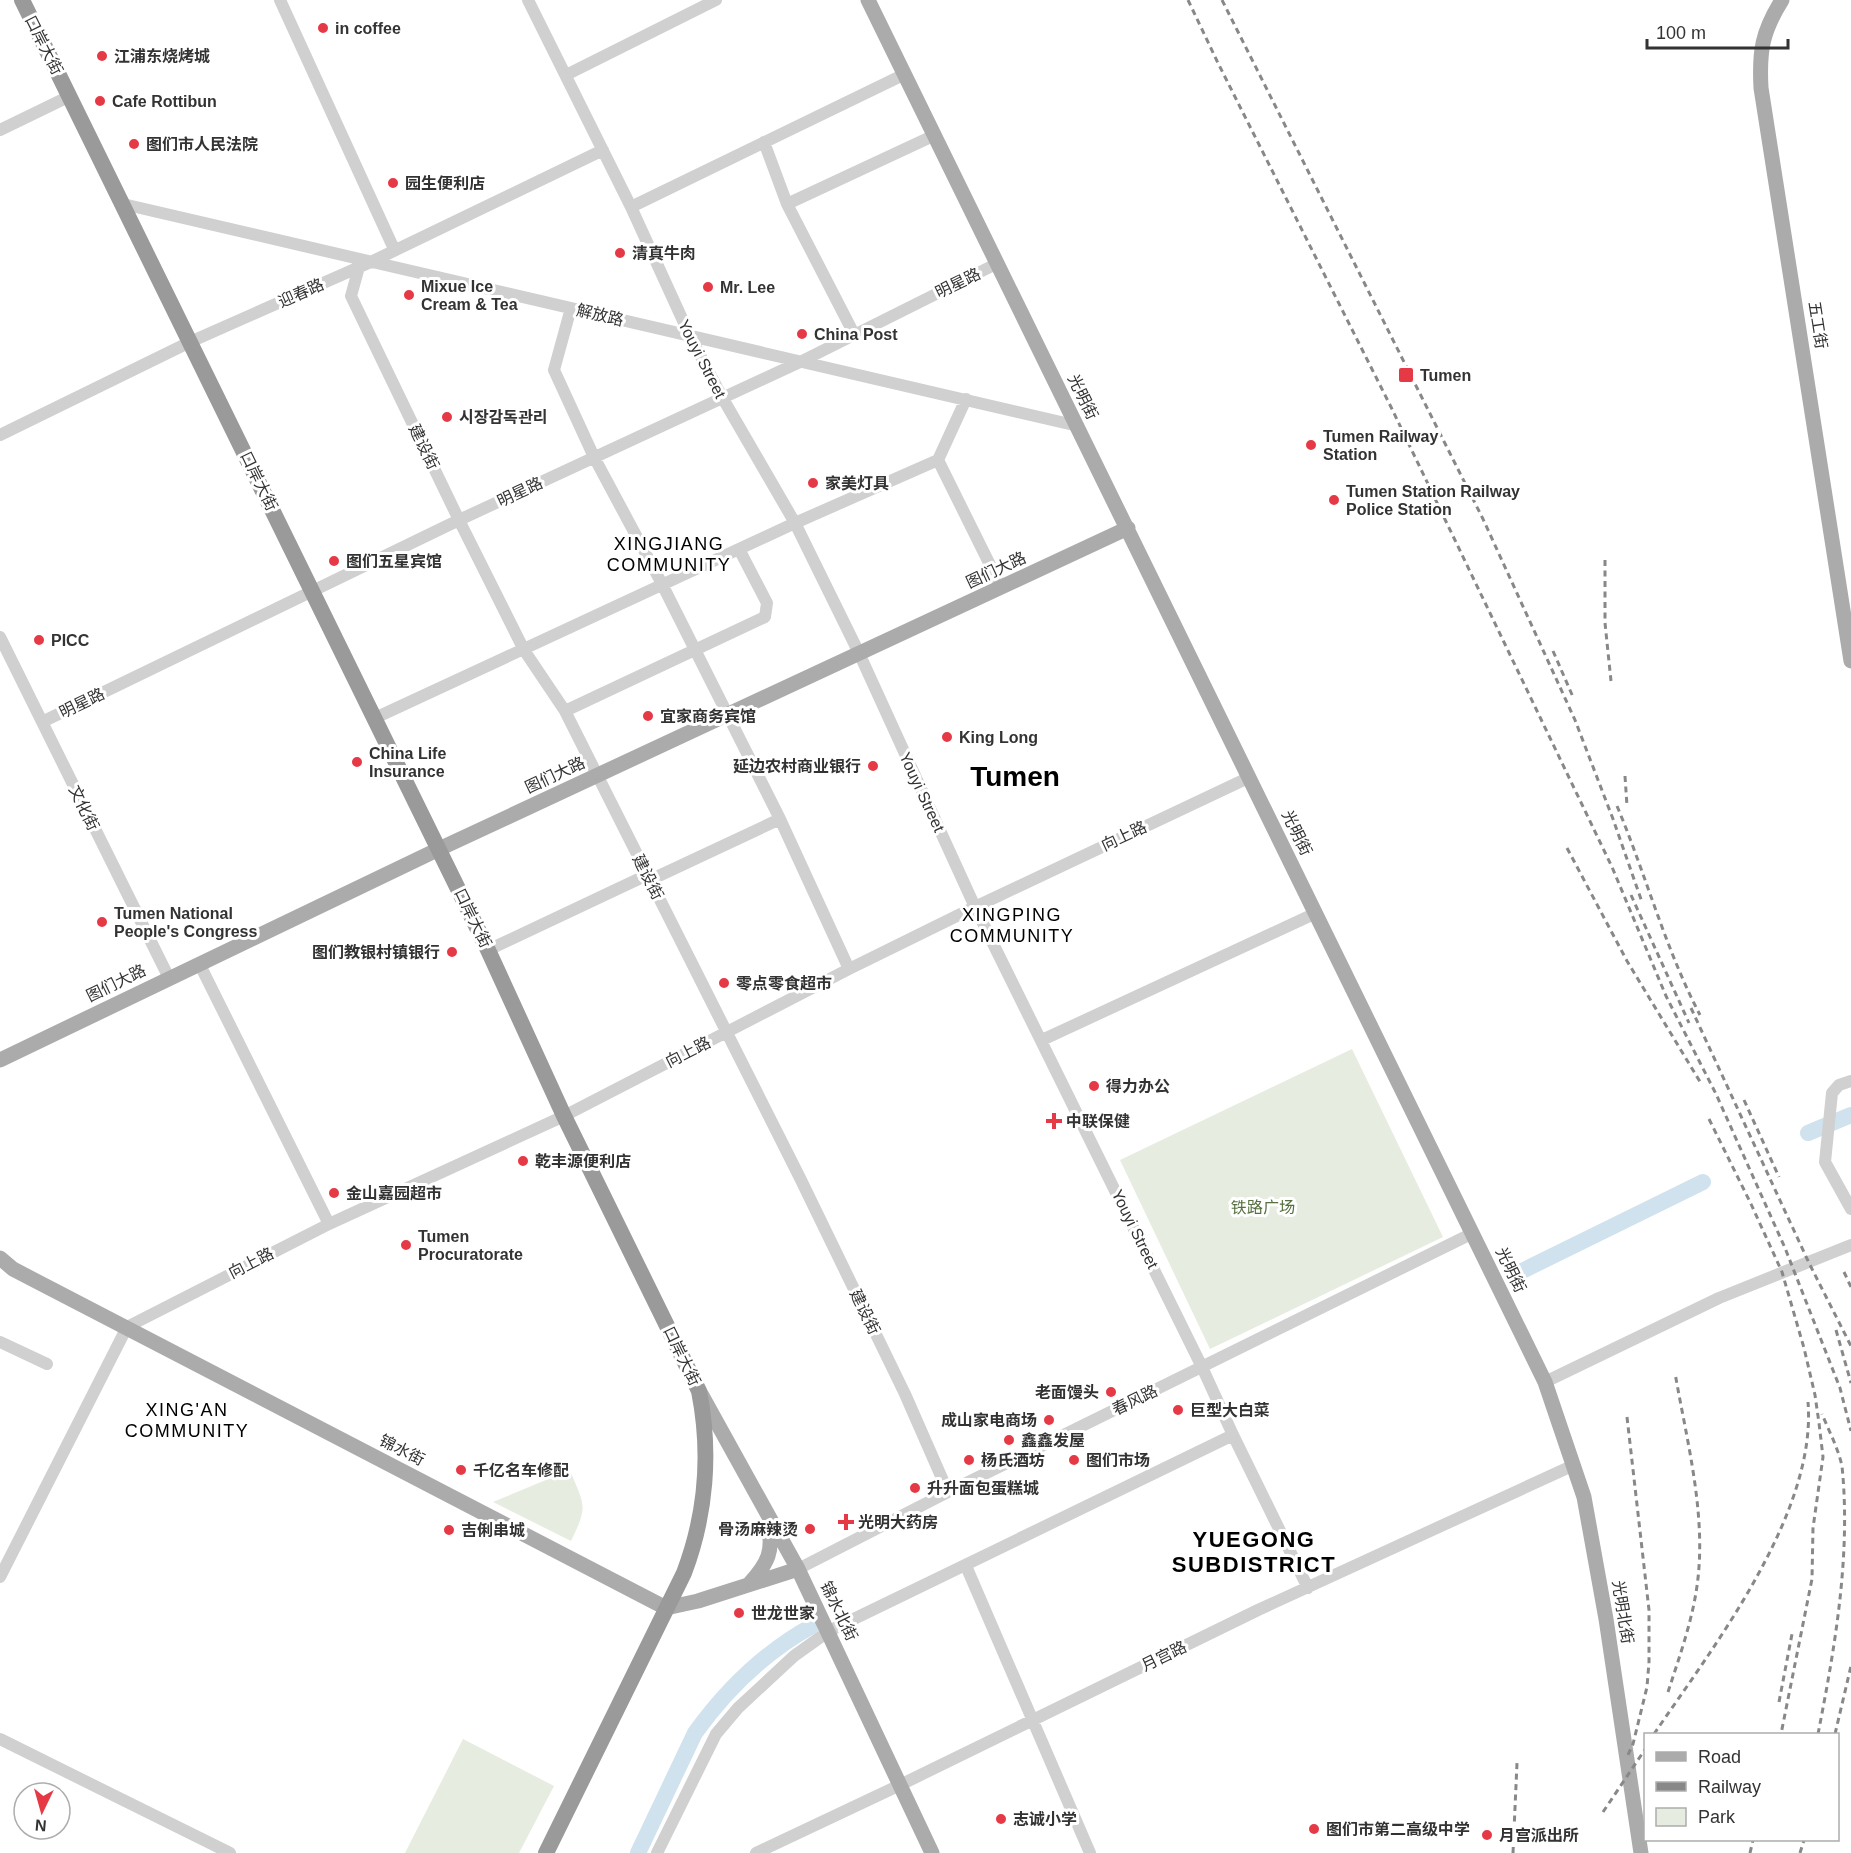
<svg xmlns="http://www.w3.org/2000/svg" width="1851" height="1853" font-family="Helvetica,'Noto Sans SC','Noto Sans KR',sans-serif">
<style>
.green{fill:#e6ecdf}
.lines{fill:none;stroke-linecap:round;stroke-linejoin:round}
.river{stroke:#cfe2ee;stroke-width:16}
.minor{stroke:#d0d0d0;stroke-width:12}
.major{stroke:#ababab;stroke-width:15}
.highway{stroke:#9a9a9a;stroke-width:16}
.rail{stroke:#888;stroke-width:3;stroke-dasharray:6 4.5;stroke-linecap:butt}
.poi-dot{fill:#e63946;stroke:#fff;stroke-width:2}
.labels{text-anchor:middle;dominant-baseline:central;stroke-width:6;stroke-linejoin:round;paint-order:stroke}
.poi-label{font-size:16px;font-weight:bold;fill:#333;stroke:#fff;text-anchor:start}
.street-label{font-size:16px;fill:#333;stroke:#fff}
.park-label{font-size:16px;fill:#56703f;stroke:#fff}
.neighbourhood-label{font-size:18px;letter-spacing:1.5px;fill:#000;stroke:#fff}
.district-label{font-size:22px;font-weight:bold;letter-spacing:1.5px;fill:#000;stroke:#fff}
.town-label{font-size:28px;font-weight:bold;fill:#000;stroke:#fff}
</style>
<rect width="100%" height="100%" fill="#fff"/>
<path class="green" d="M1352,1049L1443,1237L1210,1349L1120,1160Z
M570,1470C584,1506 589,1504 571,1541L493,1502Z
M463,1739L554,1786L519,1853H405Z"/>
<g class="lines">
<path class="river" d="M1808,1133L1851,1115
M1520,1272L1703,1182
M638,1853L695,1733C726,1690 765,1652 812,1626"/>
<path class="minor" d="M280,0L394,249
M528,0L631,207L690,336L722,397L795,523L859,653L975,907L1202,1367L1233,1435L1308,1588
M566,75L716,0
M0,130L70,96
M764,142L787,204L854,334
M123,204L1078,426
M787,204L935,135
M631,207L905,74
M359,267L351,296L459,520L524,650L565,711L800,1178L905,1394L948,1492
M571,308L554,370L594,457L662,584L780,819L849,969
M966,399L938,460L1001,587
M0,435L190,342L373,261L603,150
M0,637L169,978
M565,711L765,617L767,603L739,549
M375,718L795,523L938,460
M42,722L459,520L802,361L998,263
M650,880L780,819
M488,950L647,875
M199,963L329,1224
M1042,1040L1316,913
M1851,1081L1839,1085L1832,1093L1825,1162L1851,1209
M0,1342L47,1364
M1545,1382L1719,1298L1851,1245
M966,1566L1090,1853
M798,1569L948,1492L1473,1233
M0,1577L127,1327L329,1224L564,1116L849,969L975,907L1250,777
M0,1739L230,1853
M657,1853L716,1734L738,1708L794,1656L829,1631L1233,1435
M756,1853L900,1785L1258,1610L1574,1465"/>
<path class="major" d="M868,0L1545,1382L1584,1497L1606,1619L1641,1853
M1782,0C1762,32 1759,51 1761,88L1851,661
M0,1060L439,849L1128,528
M0,1258L13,1269L666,1608L698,1601L798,1569
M701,1394L798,1569L932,1853
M750,1583C768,1563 774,1551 768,1524"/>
<path class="highway" d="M22,0L488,950L564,1116L699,1391C711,1452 706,1515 684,1573L546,1853"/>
<path class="rail" d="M1188,0L1217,61L1391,407L1612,867L1666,996L1716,1094L1785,1248L1840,1388L1851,1431
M1222,0L1483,519L1575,720L1613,819L1642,902
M1605,560V623L1611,681
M1553,651L1573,697
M1625,776L1627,806
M1617,806C1646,875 1665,948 1700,1015
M1567,848L1627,961L1702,1085
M1631,895L1689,1023
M1691,1008L1809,1263L1851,1346
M1744,1100L1779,1177
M1709,1119L1751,1204L1782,1272L1804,1348L1815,1395L1819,1423L1823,1457L1813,1528L1812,1579L1781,1734
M1844,1272L1851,1287
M1836,1330L1851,1383
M1627,1417L1649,1610V1662L1647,1687L1633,1744L1627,1757
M1668,1692C1679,1658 1692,1622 1697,1586C1707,1516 1687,1442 1675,1373
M1779,1702L1792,1634
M1654,1734C1714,1646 1817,1513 1808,1402
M1818,1734C1835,1647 1851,1555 1842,1466C1838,1448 1829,1431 1822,1414
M1835,1734L1851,1666
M1603,1812L1646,1748
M1513,1853L1517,1763
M1750,1853L1753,1840
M1800,1853L1804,1840"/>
</g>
<g class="poi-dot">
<circle cx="323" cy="28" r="6"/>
<circle cx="102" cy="56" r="6"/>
<circle cx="100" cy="101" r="6"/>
<circle cx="134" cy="144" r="6"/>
<circle cx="393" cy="183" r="6"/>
<circle cx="620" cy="253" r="6"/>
<circle cx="708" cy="287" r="6"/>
<circle cx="409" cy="295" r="6"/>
<circle cx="802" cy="334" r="6"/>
<rect x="1398" y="367" width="16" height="16" rx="3"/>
<circle cx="447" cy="417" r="6"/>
<circle cx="1311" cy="445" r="6"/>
<circle cx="813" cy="483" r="6"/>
<circle cx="1334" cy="500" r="6"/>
<circle cx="334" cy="561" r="6"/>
<circle cx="39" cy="640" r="6"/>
<circle cx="648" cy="716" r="6"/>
<circle cx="947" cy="737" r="6"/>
<circle cx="357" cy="762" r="6"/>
<circle cx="873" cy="766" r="6"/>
<circle cx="102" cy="922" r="6"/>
<circle cx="452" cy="952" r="6"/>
<circle cx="724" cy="983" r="6"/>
<circle cx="1094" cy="1086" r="6"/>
<path d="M1051 1112h6v6h6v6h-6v6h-6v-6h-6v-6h6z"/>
<circle cx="523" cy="1161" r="6"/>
<circle cx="334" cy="1193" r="6"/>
<circle cx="406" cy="1245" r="6"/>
<circle cx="1111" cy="1392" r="6"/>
<circle cx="1178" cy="1410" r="6"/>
<circle cx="1049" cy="1420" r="6"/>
<circle cx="1009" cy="1440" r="6"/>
<circle cx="969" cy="1460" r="6"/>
<circle cx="1074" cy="1460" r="6"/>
<circle cx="461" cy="1470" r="6"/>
<circle cx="915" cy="1488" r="6"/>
<path d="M843 1513h6v6h6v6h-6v6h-6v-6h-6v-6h6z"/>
<circle cx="810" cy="1529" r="6"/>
<circle cx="449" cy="1530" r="6"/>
<circle cx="739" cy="1613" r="6"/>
<circle cx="1001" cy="1819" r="6"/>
<circle cx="1314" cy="1829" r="6"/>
<circle cx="1487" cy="1835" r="6"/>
</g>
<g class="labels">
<g class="poi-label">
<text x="335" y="28">in coffee</text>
<text x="114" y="56">江浦东烧烤城</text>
<text x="112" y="101">Cafe Rottibun</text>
<text x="146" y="144">图们市人民法院</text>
<text x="405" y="183">园生便利店</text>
<text x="632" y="253">清真牛肉</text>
<text x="421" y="286">Mixue Ice<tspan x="421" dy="18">Cream &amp; Tea</tspan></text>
<text x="720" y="287">Mr. Lee</text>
<text x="814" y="334">China Post</text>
<text x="1420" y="375">Tumen</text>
<text x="459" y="417">시장감독관리</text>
<text x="1323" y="436">Tumen Railway<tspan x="1323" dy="18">Station</tspan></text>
<text x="825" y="483">家美灯具</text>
<text x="1346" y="491">Tumen Station Railway<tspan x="1346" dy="18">Police Station</tspan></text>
<text x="346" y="561">图们五星宾馆</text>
<text x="51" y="640">PICC</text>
<text x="660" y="716">宜家商务宾馆</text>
<text x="959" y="737">King Long</text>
<text x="369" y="753">China Life<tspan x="369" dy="18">Insurance</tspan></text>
<text x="861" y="766" text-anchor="end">延边农村商业银行</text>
<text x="114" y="913">Tumen National<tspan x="114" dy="18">People's Congress</tspan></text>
<text x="440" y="952" text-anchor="end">图们教银村镇银行</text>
<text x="736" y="983">零点零食超市</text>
<text x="1106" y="1086">得力办公</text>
<text x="1066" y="1121">中联保健</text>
<text x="535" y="1161">乾丰源便利店</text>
<text x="346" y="1193">金山嘉园超市</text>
<text x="418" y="1236">Tumen<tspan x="418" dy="18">Procuratorate</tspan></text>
<text x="1099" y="1392" text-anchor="end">老面馒头</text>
<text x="1190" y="1410">巨型大白菜</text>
<text x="1037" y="1420" text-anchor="end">成山家电商场</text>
<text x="1021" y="1440">鑫鑫发屋</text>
<text x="981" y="1460">杨氏酒坊</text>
<text x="1086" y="1460">图们市场</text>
<text x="473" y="1470">千亿名车修配</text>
<text x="927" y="1488">升升面包蛋糕城</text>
<text x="858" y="1522">光明大药房</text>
<text x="798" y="1529" text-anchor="end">骨汤麻辣烫</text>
<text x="461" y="1530">吉俐串城</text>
<text x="751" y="1613">世龙世家</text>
<text x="1013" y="1819">志诚小学</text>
<text x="1326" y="1829">图们市第二高级中学</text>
<text x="1499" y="1835">月宫派出所</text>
</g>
<g class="street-label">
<text transform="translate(44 45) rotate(63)">口岸大街</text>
<text transform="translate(958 283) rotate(-26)">明星路</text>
<text transform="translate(301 293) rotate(-24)">迎春路</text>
<text transform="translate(600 315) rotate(13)">解放路</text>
<text transform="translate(1818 325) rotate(81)">五工街</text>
<text transform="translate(702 359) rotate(63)">Youyi Street</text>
<text transform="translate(1083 397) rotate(64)">光明街</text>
<text transform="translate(424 447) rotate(64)">建设街</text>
<text transform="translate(259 481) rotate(64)">口岸大街</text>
<text transform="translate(520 492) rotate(-25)">明星路</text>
<text transform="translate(996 570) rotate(-25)">图们大路</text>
<text transform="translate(82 703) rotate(-26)">明星路</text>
<text transform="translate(555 775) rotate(-25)">图们大路</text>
<text transform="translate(922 792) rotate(65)">Youyi Street</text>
<text transform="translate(84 808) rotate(64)">文化街</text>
<text transform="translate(1297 833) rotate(64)">光明街</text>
<text transform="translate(1124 836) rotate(-25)">向上路</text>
<text transform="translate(648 877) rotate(63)">建设街</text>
<text transform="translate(473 918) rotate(64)">口岸大街</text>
<text transform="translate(116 983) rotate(-26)">图们大路</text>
<text transform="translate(688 1052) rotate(-27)">向上路</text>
<text transform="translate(1135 1229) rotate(64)">Youyi Street</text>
<text transform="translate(251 1263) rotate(-27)">向上路</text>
<text transform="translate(1511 1270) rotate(64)">光明街</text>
<text transform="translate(865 1312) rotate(64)">建设街</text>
<text transform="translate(682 1356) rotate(64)">口岸大街</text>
<text transform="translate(1135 1400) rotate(-26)">春风路</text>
<text transform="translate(402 1450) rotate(27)">锦水街</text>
<text transform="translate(839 1611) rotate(64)">锦水北街</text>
<text transform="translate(1623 1612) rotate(81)">光明北街</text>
<text transform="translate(1164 1656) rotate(-26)">月宫路</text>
</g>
<g class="park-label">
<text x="1263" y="1207">铁路广场</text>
</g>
<g class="neighbourhood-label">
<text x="669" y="544">XINGJIANG<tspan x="669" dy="21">COMMUNITY</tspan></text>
<text x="1012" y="915">XINGPING<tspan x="1012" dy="21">COMMUNITY</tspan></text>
<text x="187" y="1410">XING'AN<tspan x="187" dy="21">COMMUNITY</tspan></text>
</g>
<g class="district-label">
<text x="1254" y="1539">YUEGONG<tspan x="1254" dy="25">SUBDISTRICT</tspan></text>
</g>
<g class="town-label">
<text x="1015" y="776">Tumen</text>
</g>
</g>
<rect x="1644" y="1733" width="195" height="108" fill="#ffffff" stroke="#adadad" stroke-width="1.5"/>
<rect x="1656" y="1752" width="30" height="9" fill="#ababab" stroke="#adadad" stroke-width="1.5"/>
<text x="1698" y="1763" font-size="18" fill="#333333">Road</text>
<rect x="1656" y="1782" width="30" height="9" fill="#888888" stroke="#adadad" stroke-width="1.5"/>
<text x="1698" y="1793" font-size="18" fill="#333333">Railway</text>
<rect x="1656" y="1808" width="30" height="18" fill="#e6ecdf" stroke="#adadad" stroke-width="1.5"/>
<text x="1698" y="1823" font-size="18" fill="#333333">Park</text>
<g transform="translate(42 1811) rotate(185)"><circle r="28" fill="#ffffff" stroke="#adadad" stroke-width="1.5"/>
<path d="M0-4.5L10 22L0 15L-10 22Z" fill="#e63946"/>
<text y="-9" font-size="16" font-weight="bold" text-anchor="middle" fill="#333333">N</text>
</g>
<path d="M1647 39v9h141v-9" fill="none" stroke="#333333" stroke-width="3"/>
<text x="1656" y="39" font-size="18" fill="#333333" stroke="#ffffff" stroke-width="4.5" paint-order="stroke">100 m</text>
</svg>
